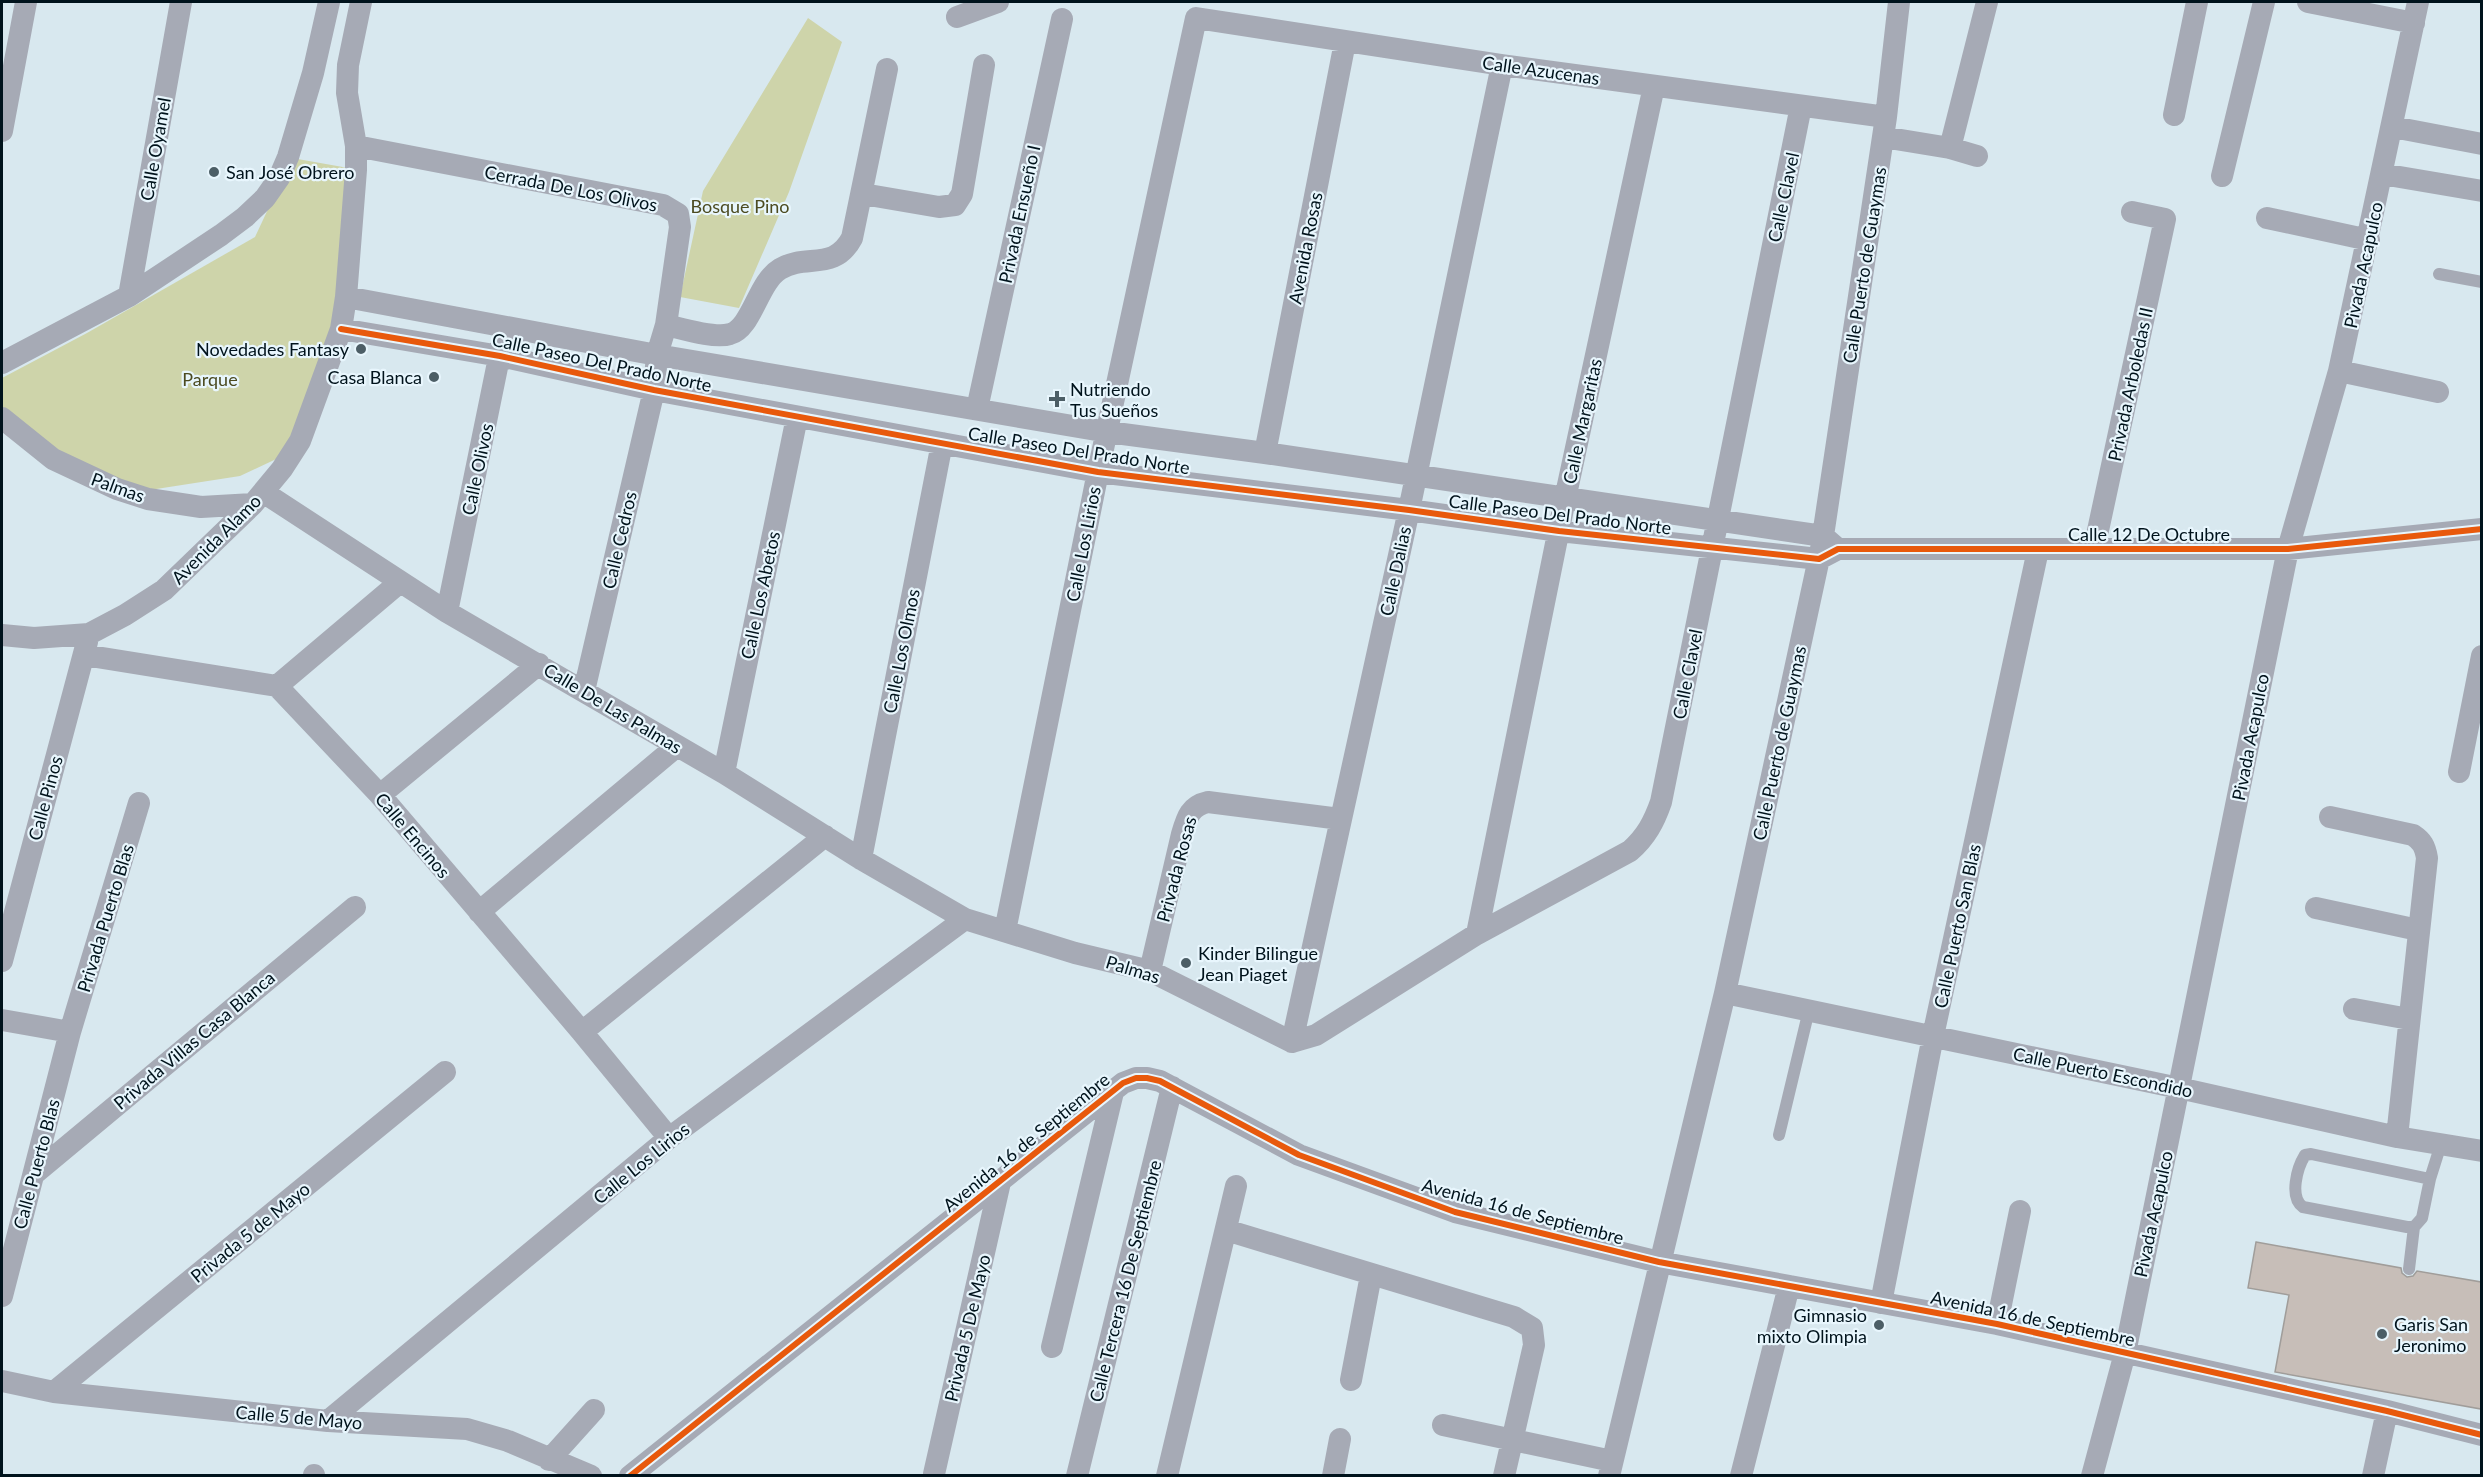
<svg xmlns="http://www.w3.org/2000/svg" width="2483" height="1477" font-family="Lato,sans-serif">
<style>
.green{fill:#ced4aa}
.building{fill:#c7beb8;stroke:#a09d9a;stroke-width:1.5}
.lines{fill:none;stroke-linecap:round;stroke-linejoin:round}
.lane{stroke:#a6aab5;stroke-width:12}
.street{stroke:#a6aab5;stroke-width:22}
.cycleway-casing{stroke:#e8f6fd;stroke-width:10}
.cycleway{stroke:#e8590c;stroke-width:6}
.poi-dot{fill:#4c5e66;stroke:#e8f6fd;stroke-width:2}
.labels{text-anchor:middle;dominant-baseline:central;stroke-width:4.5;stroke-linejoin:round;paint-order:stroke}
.street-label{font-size:18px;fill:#00131c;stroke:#e8f6fd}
.poi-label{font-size:18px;fill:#00131c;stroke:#e8f6fd;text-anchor:start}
.park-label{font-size:18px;fill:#4c4b21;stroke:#e8f6fd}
</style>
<rect width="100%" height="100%" fill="#d8e8ef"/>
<path class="green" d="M808,18L842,42L789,192L739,308L680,297L703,191Z
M292,158L354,169L340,331L289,453L240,476L124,494L2,424V378L87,333L255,237Z"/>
<path class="building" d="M2256,1242L2401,1268L2402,1273L2407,1277L2413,1276L2417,1271L2481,1282V1409L2275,1372L2289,1295L2248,1288Z"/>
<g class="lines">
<path class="lane" d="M2439,274L2482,282
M1779,1135L1809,1010
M2430,1179L2311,1154L2305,1155C2297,1168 2289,1197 2303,1207L2407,1227H2414L2422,1218L2430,1179L2441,1144
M2409,1269L2414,1227"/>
<path class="street" d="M2308,2L2414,23
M957,17L998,2
M2174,115L2197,2
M2393,127L2482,144
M2,131L26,2
M1883,137L1950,148L1977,156
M356,146L663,205L678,214L680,227L666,325L657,355L654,390L584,691
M1950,148L1987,2
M2382,174L2482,191
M2222,176L2264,2
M863,194L939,207L955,205L962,194L984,65
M2267,218L2369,240
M129,296L181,2
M346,297L657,355L1108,432L1265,453L1823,536L1838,549
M666,325C683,329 715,339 730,334C752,328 758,282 780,269C806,253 834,272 852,238L887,69
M341,329L500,356L654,390L1098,472L1409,510L1559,531L1819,559L1838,549H2288L2482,529
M2,363L129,296L221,235L245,217L265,198L279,178L288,157L313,73L329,2
M2339,371L2438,392
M977,409L1062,19
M2,418L53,459L117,489L148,499L201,507L253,504
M1265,453L1345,42
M263,492L447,612L724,773L861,859L965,919L1075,953L1150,971L1292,1042
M2094,549L2165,219L2132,212
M447,612L502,343
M2,635L34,638L89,634L125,615L164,590L253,504L282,469L300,441L341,329L346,297L356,170V146L347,93L348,65L361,2
M84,655L277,686L380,795L582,1032L669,1138
M277,686L400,582
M2459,772L2482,656
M724,773L797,417
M380,795L539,664
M2330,817L2413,835C2422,841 2425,846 2427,858L2397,1137
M861,859L942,443
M2316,908L2418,930
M479,912L677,746
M1005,931L1098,472L1196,18L1502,65L1886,117
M1477,934L1565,499L1654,86
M2,961L87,642
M1150,971L1182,834C1187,817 1190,806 1208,802L1340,819
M1725,993L2179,1088L2397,1137L2482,1151
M2354,1009L2409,1019
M2,1020L70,1032
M582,1032L825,836
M1292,1042L1316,1035L1477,934L1630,851C1646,837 1654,822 1661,802L1801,106
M1292,1042L1409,510L1502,65
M34,1174L355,907
M1226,1230L1514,1317L1532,1328L1534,1345L1504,1476
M2,1296L70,1032L139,803
M1881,1303L1933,1036L2038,550
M1997,1324L2020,1211
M1052,1347L1113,1092
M1351,1380L1371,1275
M2,1381L54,1392L328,1421L467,1429L508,1441L591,1476
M54,1392L445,1072
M328,1421L669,1138L965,919
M1443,1425L1612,1461
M549,1460L594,1410
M934,1474L1000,1182
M314,1476V1475
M630,1476L1123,1083L1136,1078H1147L1160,1081L1299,1155L1455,1212L1659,1262L1997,1324L2387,1411L2482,1435
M1077,1476L1172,1087
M1167,1476L1236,1186
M1333,1476L1340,1439
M1609,1476L1725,993L1821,549L1886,117L1899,2
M1741,1476L1789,1286
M2092,1476L2125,1353L2288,549L2339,371L2418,2
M2373,1476L2387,1411"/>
<defs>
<path id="cycleway" d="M341,329L500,356L654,390L1098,472L1409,510L1559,531L1819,559L1838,549H2288L2482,529
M630,1476L1123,1083L1136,1078H1147L1160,1081L1299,1155L1455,1212L1659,1262L1997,1324L2387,1411L2482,1435"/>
</defs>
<use href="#cycleway" class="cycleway-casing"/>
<use href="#cycleway" class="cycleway"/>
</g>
<g class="poi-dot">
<circle cx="214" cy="172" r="6"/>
<circle cx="361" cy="349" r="6"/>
<circle cx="434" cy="377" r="6"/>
<path d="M1054 390h6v6h6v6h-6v6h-6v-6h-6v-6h6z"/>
<circle cx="1186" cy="963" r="6"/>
<circle cx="1879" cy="1325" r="6"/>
<circle cx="2382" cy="1334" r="6"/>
</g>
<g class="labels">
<g class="street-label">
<text transform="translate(1541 70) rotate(8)">Calle Azucenas</text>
<text transform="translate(155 149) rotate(-80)">Calle Oyamel</text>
<text transform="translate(571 188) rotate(11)">Cerrada De Los Olivos</text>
<text transform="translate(1783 197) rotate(-78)">Calle Clavel</text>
<text transform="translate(1019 214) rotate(-78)">Privada Ensueño I</text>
<text transform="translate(1305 248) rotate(-79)">Avenida Rosas</text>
<text transform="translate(1864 265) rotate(-81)">Calle Puerto de Guaymas</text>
<text transform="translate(2363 265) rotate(-78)">Pivada Acapulco</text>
<text transform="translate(602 362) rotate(12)">Calle Paseo Del Prado Norte</text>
<text transform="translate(2130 384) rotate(-78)">Privada Arboledas II</text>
<text transform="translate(1582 421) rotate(-78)">Calle Margaritas</text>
<text transform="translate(1079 450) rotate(9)">Calle Paseo Del Prado Norte</text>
<text transform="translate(477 469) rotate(-78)">Calle Olivos</text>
<text transform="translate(118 487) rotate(20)">Palmas</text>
<text transform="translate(1560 514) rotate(7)">Calle Paseo Del Prado Norte</text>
<text x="2149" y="534">Calle 12 De Octubre</text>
<text transform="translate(216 539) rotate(-45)">Avenida Alamo</text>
<text transform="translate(619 540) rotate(-77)">Calle Cedros</text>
<text transform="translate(1083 544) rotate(-79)">Calle Los Lirios</text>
<text transform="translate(1395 571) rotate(-78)">Calle Dalias</text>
<text transform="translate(760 595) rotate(-78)">Calle Los Abetos</text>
<text transform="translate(901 651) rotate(-79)">Calle Los Olmos</text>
<text transform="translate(1687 674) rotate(-79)">Calle Clavel</text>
<text transform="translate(613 708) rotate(31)">Calle De Las Palmas</text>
<text transform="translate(2250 737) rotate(-79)">Pivada Acapulco</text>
<text transform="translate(1779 743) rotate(-78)">Calle Puerto de Guaymas</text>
<text transform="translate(45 798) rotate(-75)">Calle Pinos</text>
<text transform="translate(413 835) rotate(50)">Calle Encinos</text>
<text transform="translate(1176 869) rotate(-75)">Privada Rosas</text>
<text transform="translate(105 918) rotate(-73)">Privada Puerto Blas</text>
<text transform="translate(1957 926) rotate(-78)">Calle Puerto San Blas</text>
<text transform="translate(1133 969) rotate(17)">Palmas</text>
<text transform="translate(194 1040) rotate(-40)">Privada Villas Casa Blanca</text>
<text transform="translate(2103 1072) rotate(12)">Calle Puerto Escondido</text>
<text transform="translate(1026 1142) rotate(-39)">Avenida 16 de Septiembre</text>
<text transform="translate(641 1163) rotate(-39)">Calle Los Lirios</text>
<text transform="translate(36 1164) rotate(-75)">Calle Puerto Blas</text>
<text transform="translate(1523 1211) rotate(15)">Avenida 16 de Septiembre</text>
<text transform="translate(2153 1214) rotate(-78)">Pivada Acapulco</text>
<text transform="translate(250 1232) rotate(-39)">Privada 5 de Mayo</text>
<text transform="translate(1125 1281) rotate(-76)">Calle Tercera 16 De Septiembre</text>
<text transform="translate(2033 1318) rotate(12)">Avenida 16 de Septiembre</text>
<text transform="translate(967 1328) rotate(-77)">Privada 5 De Mayo</text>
<text transform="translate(299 1417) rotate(5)">Calle 5 de Mayo</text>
</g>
<g class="poi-label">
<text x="226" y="172">San José Obrero</text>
<text x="349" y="349" text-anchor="end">Novedades Fantasy</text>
<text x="422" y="377" text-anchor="end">Casa Blanca</text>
<text x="1070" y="389">Nutriendo<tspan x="1070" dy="21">Tus Sueños</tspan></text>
<text x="1198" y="953">Kinder Bilingue<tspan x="1198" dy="21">Jean Piaget</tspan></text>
<text x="1867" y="1315" text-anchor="end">Gimnasio<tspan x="1867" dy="21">mixto Olimpia</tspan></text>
<text x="2394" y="1324">Garis San<tspan x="2394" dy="21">Jeronimo</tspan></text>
</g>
<g class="park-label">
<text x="740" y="206">Bosque Pino</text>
<text x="210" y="379">Parque</text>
</g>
</g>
<rect width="2483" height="1477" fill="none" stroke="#00131c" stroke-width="6"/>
</svg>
